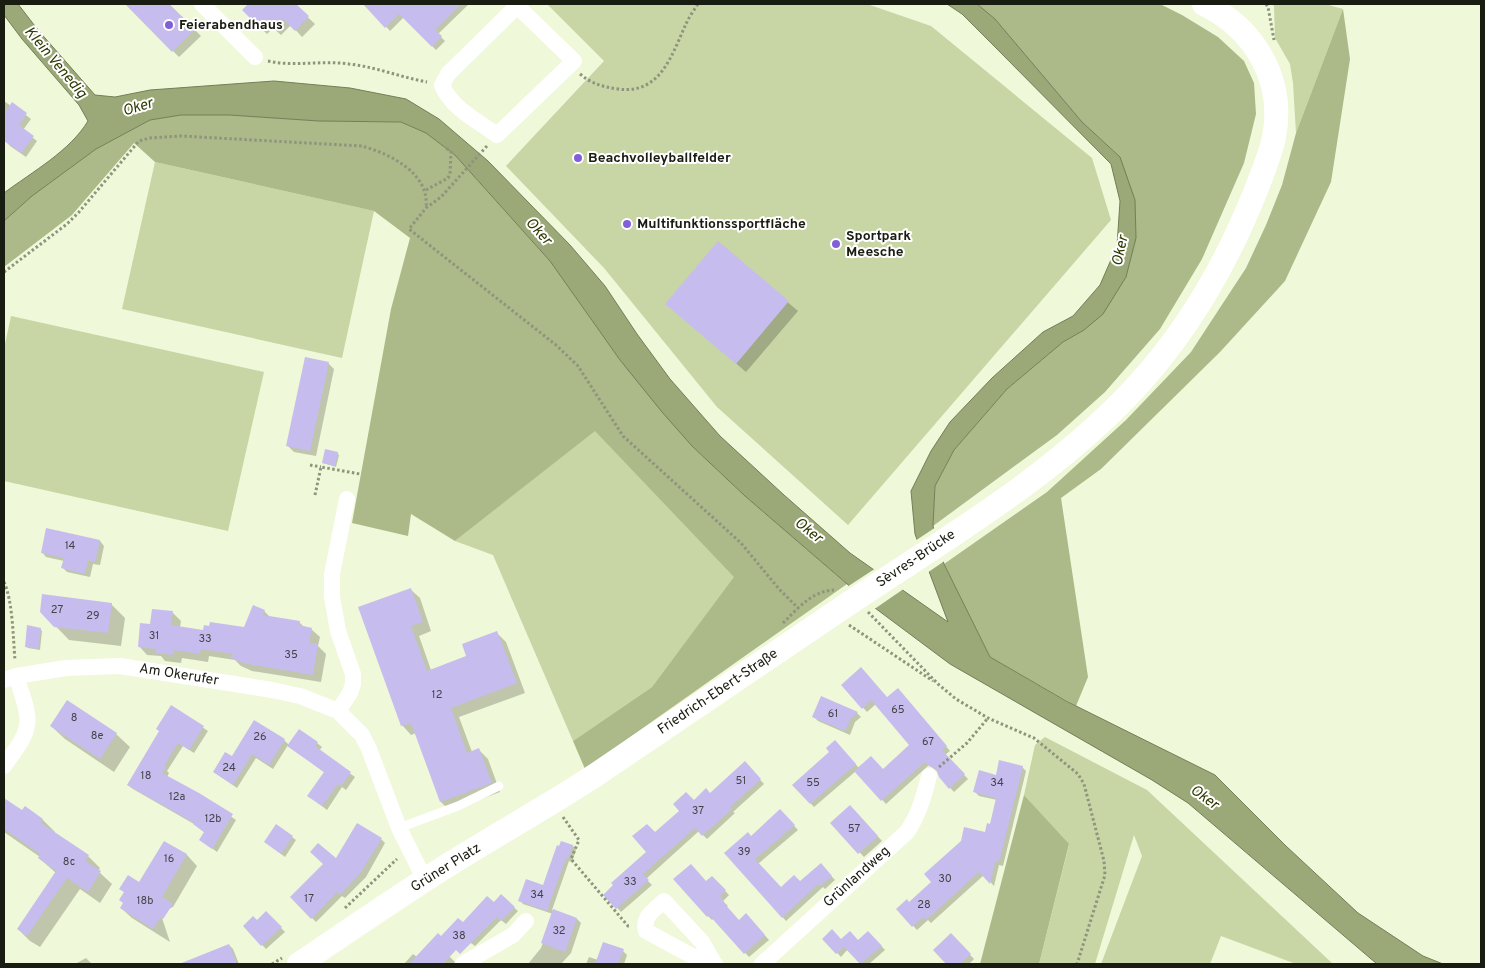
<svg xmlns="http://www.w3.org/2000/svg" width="1485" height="968" font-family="Overpass,sans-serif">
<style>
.green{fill:#c8d5a5}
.forest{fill:#acb988}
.water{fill:#9ba877;stroke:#747e58}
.pier{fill:#eff8d8}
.shadow{fill:#0003}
.building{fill:#c6bdee}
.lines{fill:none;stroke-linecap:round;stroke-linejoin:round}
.path{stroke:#8e947d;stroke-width:3;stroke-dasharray:2.5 2.5;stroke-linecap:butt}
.service{stroke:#fff;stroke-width:9}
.minor{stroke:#fff;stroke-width:16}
.secondary{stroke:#fff;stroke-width:24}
.poi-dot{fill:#825fd9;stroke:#fff;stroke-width:2}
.labels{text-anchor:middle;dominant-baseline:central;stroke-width:4;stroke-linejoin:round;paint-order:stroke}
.number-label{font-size:11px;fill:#444448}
.poi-label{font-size:14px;font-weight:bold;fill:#191c10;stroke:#fff;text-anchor:start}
.street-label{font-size:14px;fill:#191c10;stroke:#fff}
.water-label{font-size:15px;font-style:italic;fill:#2e3900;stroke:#fff}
</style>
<rect width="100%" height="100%" fill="#eff8d8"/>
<path class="green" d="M547,4H867L931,26L1092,158L1111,220L848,525L717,407L604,268L506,166L604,61Z
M1272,4H1325L1343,9L1296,133L1293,83L1290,64L1275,38L1274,6Z
M155,162L374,211L342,358L122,309Z
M11,316L264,372L228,531L4,481V349Z
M595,430L735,577L652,687L573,741L493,555L455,541Z
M1045,737L1147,790L1333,964H1296L1221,936L1210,964H1101L1142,856L1134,835L1095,964H1039L1069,845L1024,795L1035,745Z"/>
<path class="forest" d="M977,4H1160L1182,15L1218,37L1244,61L1254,83L1256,114L1244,163L1202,259L1160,329L1105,392L1057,435L933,526L935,486L954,450L1007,389L1063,342L1084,330L1126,277L1120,157L1082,122L995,19Z
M1343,9L1350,59L1331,182L1285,281L1220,352L1101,469L1061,498L1088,677L1076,706L990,657L944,564L1047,492L1126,420L1191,352L1246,268L1266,225L1282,185L1296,133Z
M181,115H229L319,121L401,122L426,133L455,155L550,261L620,360L692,446L745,496L847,584L585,769L573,741L652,687L734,577L595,431L455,541L411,514L408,536L352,523L391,309L410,238L374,211L155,162L134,143L72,215L4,267V221L32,196L96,149L150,120Z
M1024,795L1069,844L1039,964H980Z"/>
<path class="water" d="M4,4H18L38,30L95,95L115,97L150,90L274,81L350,88L406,99L439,119L488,161L570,245L605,286L637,334L670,379L720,436L784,495L850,553L948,622L915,534L911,491L931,451L950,422L992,378L1043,332L1073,316L1100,285L1117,246L1120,201L1111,164L997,49L962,14L947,4H977L995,19L1082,122L1120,157L1135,200L1136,238L1126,277L1103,314L1084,330L1063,342L1007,389L954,450L935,486L933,526L944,564L990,657L1068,702L1215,775L1286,846L1358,913L1423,956L1443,964H1377L1188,803L1152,780L950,664L875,608L745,496L692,446L662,412L620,360L550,261L455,155L426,133L401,122L319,121L229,115H181L150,120L96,149L32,196L4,221V193C32,172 70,151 88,121L79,105L22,39L4,15Z"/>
<path class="pier" d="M936,527L946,560L927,573L915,541Z
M876,568L905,588L873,610L847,587Z"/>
<path class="shadow" d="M134,4H169L201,36L179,57L130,8Z
M250,4H294L315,24L302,37L291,25L281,35L273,28L267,34L243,10Z
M376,4H412L419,11L426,4H469L438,34L445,41L436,50L404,17L390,31L370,9Z
M4,101L11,106L12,104L31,119L23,130L37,141L26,157L10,146L6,141L7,139L4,136Z
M718,243L798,311L746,372L667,304Z
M328,363L334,369L316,456L294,452L287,445Z
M337,453L339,455L336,467L323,463Z
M100,541L104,546L100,565L93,564L90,577L67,572L63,568L64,561L46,557L42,552Z
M410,589L420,598L431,631L419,636L431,670L468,657L497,633L506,642L525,693L459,717L472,752L479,750L488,759L500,792L450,811L441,802L416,733L411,735L402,725Z
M111,604L125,618L121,646L69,640L41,611Z
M264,611L270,617L299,622L305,628L311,629L320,637L318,646L326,654L321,682L252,671L241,666L235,660L209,656L208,662L182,658L181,663L165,661L161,656L147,655L139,646L151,626L172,612L181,621L180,627L204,631L245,629Z
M40,629L42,631L40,650L28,648L26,646Z
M843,685L887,699L901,693L950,751L945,755L968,779L954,792L940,777L938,772L929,765L886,804L856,771L814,807L794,785L839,746L859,768L883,770L911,746L876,704L867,712Z
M822,697L857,713L861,717L855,722L850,735L818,721L813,716Z
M172,707L208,731L194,753L183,746L167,771L169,773L167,777L199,794L236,820L217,852L201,840L205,833L194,824L133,789L128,785L160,731Z
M51,726L116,734L130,747L114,772L65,739Z
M284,740L289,745L317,743L322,747L319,751L355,777L346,790L342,787L327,810L309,796L325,773L288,745L273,769L256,758L237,788L214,772L233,758Z
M745,763L764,784L733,812L735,813L707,839L699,831L646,879L652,885L621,912L605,895L648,852L655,834L694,802L711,794Z
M1022,767L1026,771L1003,866L999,865L994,886L984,875L931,923L928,920L917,930L898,909L910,903L985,833L990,825L997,800L979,796L975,792L996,776Z
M6,801L23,812L43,820L55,832L54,833L88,856L100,868L98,871L112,884L100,903L80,889L40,947L30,941L18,929L56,873L39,858L40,857L4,832V805Z
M780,811L798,830L758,864L781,889L800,883L821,865L835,880L825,889L823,887L786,921L726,853L751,837Z
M855,811L882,841L864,857L832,823Z
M292,837L296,840L285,857L269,845Z
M381,839L385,843L366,877L345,898L342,896L316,922L291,897Z
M164,842L187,855L197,866L173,907L160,912L170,942L132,918L121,908L124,903L125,893L121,889L139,884Z
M562,842L573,846L576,850L572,862L569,861L552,910L577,919L581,923L571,953L561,964H528L541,948L553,914L523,904L520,900L544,887Z
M712,877L729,895L723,901L728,906L726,907L739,922L750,919L769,940L749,957L714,918L712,920L708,916L706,882Z
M501,896L518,911L506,924L501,920L475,946L460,935Z
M266,913L285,932L266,949L244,926L257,921Z
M868,932L885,950L869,964H862L848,949L841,957L824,939L859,941Z
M951,935L974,959L969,964H948L934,950Z
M229,945L233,949L239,964H196L194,959Z
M623,951L627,955L624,964H586L589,957L598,960Z
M413,954L417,957L448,955L455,962L453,964H404Z
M86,958L92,964H75Z"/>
<path class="building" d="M125,4H169L195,29L172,52Z
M248,4H296L309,16L295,31L283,19L273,29L266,22L260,28L242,10Z
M363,4H461L435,30L442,36L432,47L399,14L385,28Z
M12,102L27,113L19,125L34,136L21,153L4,141V114Z
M718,241L789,301L736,364L665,304Z
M305,357L329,362L310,451L286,446Z
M325,449L338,452L335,466L322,463Z
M46,528L100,540L95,562L88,560L85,574L61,568L64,558L41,553Z
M411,588L423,622L411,626L427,671L466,656L462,644L497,631L517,683L451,708L467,753L479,748L492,783L440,802L411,723L401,726L358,607Z
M42,594L112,603L108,633L54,627L40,612Z
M253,605L265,610L263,615L300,621L299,625L312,628L309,643L318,644L313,675L243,663L231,658L233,654L201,649L200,654L174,650L173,655L156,653V649L138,647L140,623L150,624L152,609L173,611L171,625L203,630L204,625L209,626L210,622L244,627Z
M27,625L41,628L38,649L25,647Z
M861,667L887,697L898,688L947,746L942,750L965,774L949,789L939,777L936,769L929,766L925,762L881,801L854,771L871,756L883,769L909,745L871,700L862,709L841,685Z
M821,696L858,712L851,718L845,731L812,717Z
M67,700L117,733L100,759L50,726Z
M171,705L204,726L189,750L178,743L164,766L166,767L162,773L199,793L233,814L212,849L199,840L204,832L193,824L194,823L127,785L159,731L156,729Z
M254,720L285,739L269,765L252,754L233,785L213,772L225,752L232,756Z
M299,729L318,742L315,746L351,772L341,786L338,784L322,806L307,796L324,772L287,746Z
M835,740L856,764L810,804L792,785L829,752L826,748Z
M999,760L1023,766L999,862H995L990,884L979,872L926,920L923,917L912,927L896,909L907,899L909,902L931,882L924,874L961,841L964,827L985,832L987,823L990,824L996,798L973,792L979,770L996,775Z
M745,761L761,779L730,807L732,809L702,836L695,828L643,874L649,880L616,909L603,895L613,885L611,883L646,852L632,836L647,824L655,832L679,811L673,804L686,792L694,800L706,788L710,793Z
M4,798L22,810L25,806L43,819L41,823L89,855L85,861L101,871L88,892L67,878L27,936L17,929L56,871L38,858L40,854L4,829Z
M850,805L878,836L858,854L830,823Z
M780,809L795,825L755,859L781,887L794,875L800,881L821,863L832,876L820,886L818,884L782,918L724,853L748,832L751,836Z
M357,823L382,838L361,872L340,895L337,892L311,919L290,897L323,864L310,852L318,843L336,858Z
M276,824L293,836L281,854L264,842Z
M164,841L187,854L162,897L173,904L163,919L160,918L153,929L120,908L123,903L119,900L124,892L119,889L128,875L139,882Z
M561,841L573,845L568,859L566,858L547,911L518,901L526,879L543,885L557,845L559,846Z
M691,864L706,881L712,876L726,890L720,896L724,901L723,902L739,920L746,913L765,935L744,954L709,915L707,917L673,879Z
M501,894L515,907L501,921L497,917L460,954L456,950L443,964H409L438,933L441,936L458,918L463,922L487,896L494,902Z
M553,909L577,918L565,952L541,943Z
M266,911L282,927L261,946L243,926L253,916L257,920Z
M832,929L841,939L850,931L858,940L868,931L882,946L860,964L844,947L836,954L822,939Z
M951,933L971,954L960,964H946L933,950Z
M603,942L624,949L618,964H595Z
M229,944L237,964H179Z"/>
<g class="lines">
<path class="path" d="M1266,4L1268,7L1274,40
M268,61C295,67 322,60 349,64C376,67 400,77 427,82
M580,74C592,84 603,87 618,89C661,95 672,54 686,24C689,17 694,10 698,4
M487,146L441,197L426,208L409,229L556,345L578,366L623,436L741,543L779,589L798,608C809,598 819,591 834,590
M426,190L448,178L450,174L451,152L446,148
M4,272L67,224L79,212L139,141L149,138L181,136L362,146C390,154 430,173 426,208
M310,465L321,467
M315,495L321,467L360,474
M4,582C13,602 13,638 15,660
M868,612L938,684L956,699L988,718L1034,738L1078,774L1084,784L1104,861L1105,875L1077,964
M783,623L798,608
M849,625L933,681
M939,767L967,743L988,718
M563,817L579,840L571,859L628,926H630
M345,908L397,859
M272,964L282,958"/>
<path class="service" d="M399,828L458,806L499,786"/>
<path class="minor" d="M202,4L255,57
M515,4L574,61L497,135C478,121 451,108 442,85L448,74L517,6
M4,680L16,676L66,668L120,666L272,690L300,696L338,711L362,735L369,749L399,828L425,880
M338,711L350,693L353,684V674L338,631L332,597V574L347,499
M4,766C12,754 25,740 27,725C30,713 20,689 16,676
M714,963L702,942L664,901C654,910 642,917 646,931L694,957L715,964
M463,964L513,935L526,921
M762,964L907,832C919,814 924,796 929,776"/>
<path class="secondary" d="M299,964C350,930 400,895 453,862C501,832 550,805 597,774C679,719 760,663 842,608C943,540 1053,477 1136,387C1193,325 1234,250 1263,172C1267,160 1272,149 1274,137C1285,80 1255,29 1204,4"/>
</g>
<g class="poi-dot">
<circle cx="169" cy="25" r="5"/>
<circle cx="578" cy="158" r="5"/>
<circle cx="627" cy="224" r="5"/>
<circle cx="836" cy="244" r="5"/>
</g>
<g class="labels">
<g class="number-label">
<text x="70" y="546">14</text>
<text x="57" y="610">27</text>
<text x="93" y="616">29</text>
<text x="154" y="636">31</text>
<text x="205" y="639">33</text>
<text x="291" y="655">35</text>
<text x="437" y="695">12</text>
<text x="898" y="710">65</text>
<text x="833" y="714">61</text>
<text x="74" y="718">8</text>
<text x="97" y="736">8e</text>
<text x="260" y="737">26</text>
<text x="928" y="742">67</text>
<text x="229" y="768">24</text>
<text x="146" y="776">18</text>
<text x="741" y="781">51</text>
<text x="813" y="783">55</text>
<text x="997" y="783">34</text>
<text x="177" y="797">12a</text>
<text x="698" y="811">37</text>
<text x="213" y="819">12b</text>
<text x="854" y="829">57</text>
<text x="744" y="852">39</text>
<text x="169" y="859">16</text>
<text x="69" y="862">8c</text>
<text x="945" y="879">30</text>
<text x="630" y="882">33</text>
<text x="537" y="895">34</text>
<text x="309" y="899">17</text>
<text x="145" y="901">18b</text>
<text x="924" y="905">28</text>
<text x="559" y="931">32</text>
<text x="459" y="936">38</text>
</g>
<g class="poi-label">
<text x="179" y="25">Feierabendhaus</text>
<text x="588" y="158">Beachvolleyballfelder</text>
<text x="637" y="224">Multifunktionssportfläche</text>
<text x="846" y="236">Sportpark<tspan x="846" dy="16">Meesche</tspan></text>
</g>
<g class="street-label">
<text transform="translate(916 559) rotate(-34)">Sèvres-Brücke</text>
<text transform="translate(179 675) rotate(9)">Am Okerufer</text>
<text transform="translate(718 692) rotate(-34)">Friedrich-Ebert-Straße</text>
<text transform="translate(446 868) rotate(-32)">Grüner Platz</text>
<text transform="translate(857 877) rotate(-42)">Grünlandweg</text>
</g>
<g class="water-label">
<text transform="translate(55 63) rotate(50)">Klein Venedig</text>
<text transform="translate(138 108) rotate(-17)">Oker</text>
<text transform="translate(538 232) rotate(48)">Oker</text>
<text transform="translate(1121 251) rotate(-78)">Oker</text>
<text transform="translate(808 531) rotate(39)">Oker</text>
<text transform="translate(1204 798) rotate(36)">Oker</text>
</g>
</g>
<rect width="1485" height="968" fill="none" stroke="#191c10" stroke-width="10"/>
</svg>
